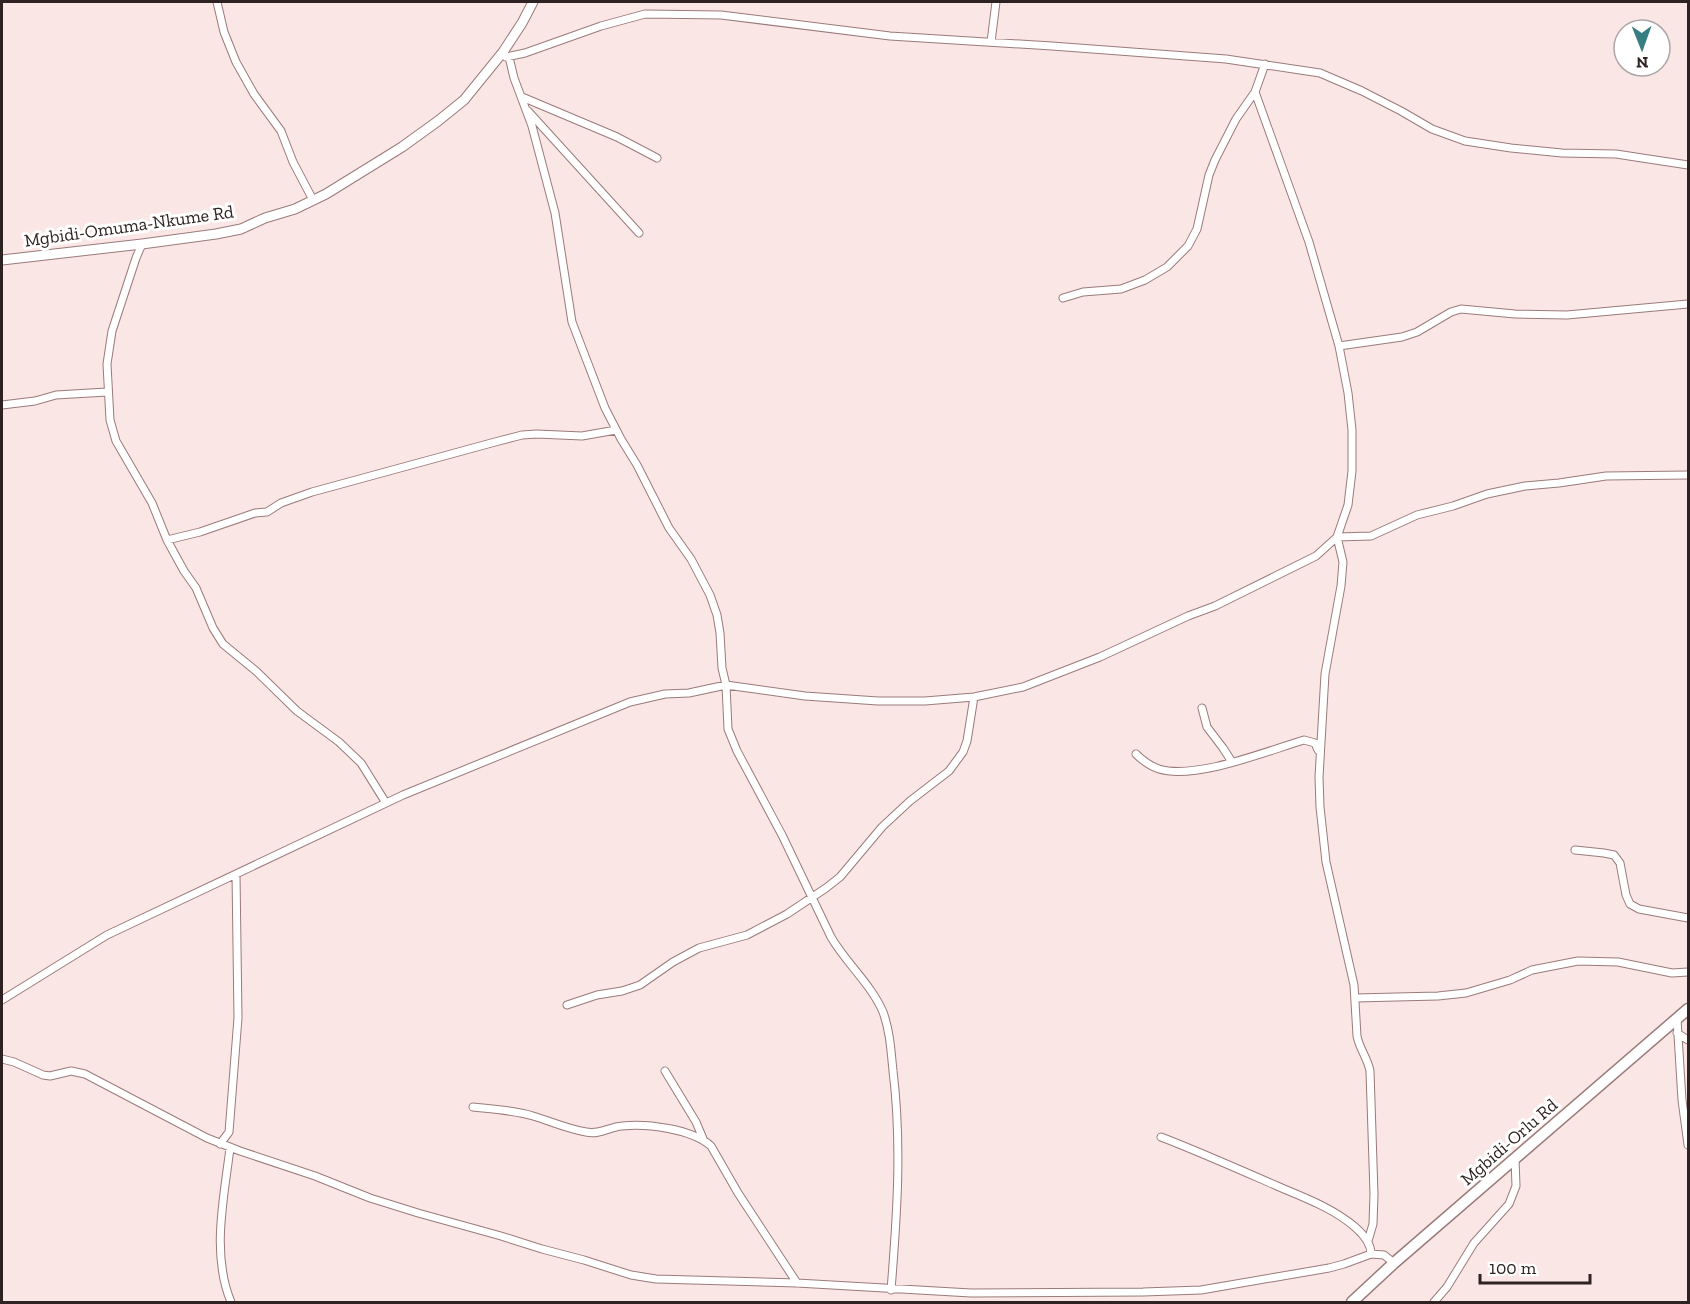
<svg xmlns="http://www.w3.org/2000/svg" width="1690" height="1304" font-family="'Zilla Slab',serif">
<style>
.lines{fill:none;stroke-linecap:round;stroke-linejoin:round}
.minor-casing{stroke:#997b7a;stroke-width:9}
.tertiary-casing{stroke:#997b7a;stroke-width:11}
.secondary-casing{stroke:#997b7a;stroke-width:13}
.minor{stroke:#fff;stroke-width:7}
.tertiary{stroke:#fff;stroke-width:9}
.secondary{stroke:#fff;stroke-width:10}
.labels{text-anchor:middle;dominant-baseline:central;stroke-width:6;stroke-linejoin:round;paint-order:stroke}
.street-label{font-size:18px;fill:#2e2222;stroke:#fff}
</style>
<rect width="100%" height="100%" fill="#fbe6e6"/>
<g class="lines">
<defs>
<path id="minor" d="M217,2L224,32L236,62L254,94L281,131L293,162L313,200
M991,42L996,2
M506,57L525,53L601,26L645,14L721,15L890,36L1052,46L1226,59L1320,73L1362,91L1401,111L1432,129L1465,141L1511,148L1562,153L1616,154L1688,165
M509,57L514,78L532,126L555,213L572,322L605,408L621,439L637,465L669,528L691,559L710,595L717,615L720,633L722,668L726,685L728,729L737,751L782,835L831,937C846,963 871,984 883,1012C890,1031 891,1051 893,1071C902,1144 897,1216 891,1290
M1255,92L1309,242L1339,346L1348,393L1352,430V471L1348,505L1337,537L1343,562L1341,586L1325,674L1319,777L1320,807L1326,862L1354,985L1357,1036C1359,1048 1368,1059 1370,1071L1374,1194L1373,1224L1368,1241
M522,97L617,137L657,158
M528,111L639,233
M142,244L136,258L112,331L107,364L110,420L116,441L152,503L167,540L184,571L196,588L213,628L223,644L256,671L297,711L339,742L361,763L386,803
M1063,298L1083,292L1121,289L1145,280L1167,267L1188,246L1197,229L1209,175L1215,160L1236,119L1255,92L1265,64
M1339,346L1402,337L1417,332L1451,312L1461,309L1515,314L1567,315L1688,304
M2,405L35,401L56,395L107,392
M167,540L200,532L255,513L267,512L281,503L312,492L495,442L522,435L537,434L582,436L616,430
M1202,708L1207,727L1223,748L1232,762
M1136,754C1143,761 1150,766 1159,769C1196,780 1267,751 1304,740L1315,743L1318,750
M1575,850L1604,853L1614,855L1620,863L1626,895L1630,904L1639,909L1688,918
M1355,998L1438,996L1466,993L1510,980L1532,970L1578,961L1618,962L1672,973L1688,972
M2,1000L107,935L403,795L630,702L665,694L689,693L726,685L805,696L878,701H925L974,697L1023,687L1100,657L1188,616L1215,606L1316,556L1337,537L1371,536L1417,515L1453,506L1487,494L1525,486L1559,483L1606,476L1688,475
M567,1005L597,995L622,991L640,985L673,962L699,948L747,935L787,914L826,888L840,877L882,827L910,801L949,771L963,752L967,741L974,697
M1677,1019L1682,1100L1688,1145
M1677,1033L1688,1040
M2,1059L14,1062L43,1075L50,1076L71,1071L85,1074L207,1138L240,1151L315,1176L370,1198L418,1213L501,1236L542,1249L584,1260L631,1275L656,1279L797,1283L971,1293L1143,1292L1201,1290L1329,1268L1344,1264L1371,1254L1384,1255L1394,1263
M665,1071L696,1122L704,1141
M473,1107C493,1109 513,1110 533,1116C550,1121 568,1129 586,1132C600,1135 609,1127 622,1126C646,1123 692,1129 711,1146L738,1193L797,1283
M1161,1137C1200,1152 1238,1169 1277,1186C1303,1197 1333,1208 1355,1227C1363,1234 1371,1243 1371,1254
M220,1144L229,1132L238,1018L236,874
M230,1148C224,1198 211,1254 231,1302
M1434,1302L1447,1287L1474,1243L1509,1204L1516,1186L1515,1159"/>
<path id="tertiary" d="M2,260L142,244L216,234L241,229L265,218L295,209L326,194L402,147L438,121L464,100L503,52L522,23L533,2"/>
<path id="secondary" d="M1352,1302L1394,1263L1688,1009"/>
</defs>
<use href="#minor" class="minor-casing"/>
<use href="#tertiary" class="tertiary-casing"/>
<use href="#secondary" class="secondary-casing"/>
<use href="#minor" class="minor"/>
<use href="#tertiary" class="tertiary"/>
<use href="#secondary" class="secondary"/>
</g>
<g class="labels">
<g class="street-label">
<text transform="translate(129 226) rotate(-8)">Mgbidi-Omuma-Nkume Rd</text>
<text transform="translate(1509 1142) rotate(-41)">Mgbidi-Orlu Rd</text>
</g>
</g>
<rect width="1690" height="1304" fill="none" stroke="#2e2222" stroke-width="6"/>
<g transform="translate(1642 48) rotate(179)"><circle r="28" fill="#ffffff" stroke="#aba7a7" stroke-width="1.5"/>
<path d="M0-4.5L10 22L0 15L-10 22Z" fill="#367e82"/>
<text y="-9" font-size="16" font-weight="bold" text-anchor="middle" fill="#2e2222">N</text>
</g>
<path d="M1480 1274v9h110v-9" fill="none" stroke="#2e2222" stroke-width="3"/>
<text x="1489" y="1274" font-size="18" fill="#2e2222" stroke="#ffffff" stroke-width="4.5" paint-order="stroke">100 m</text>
</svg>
